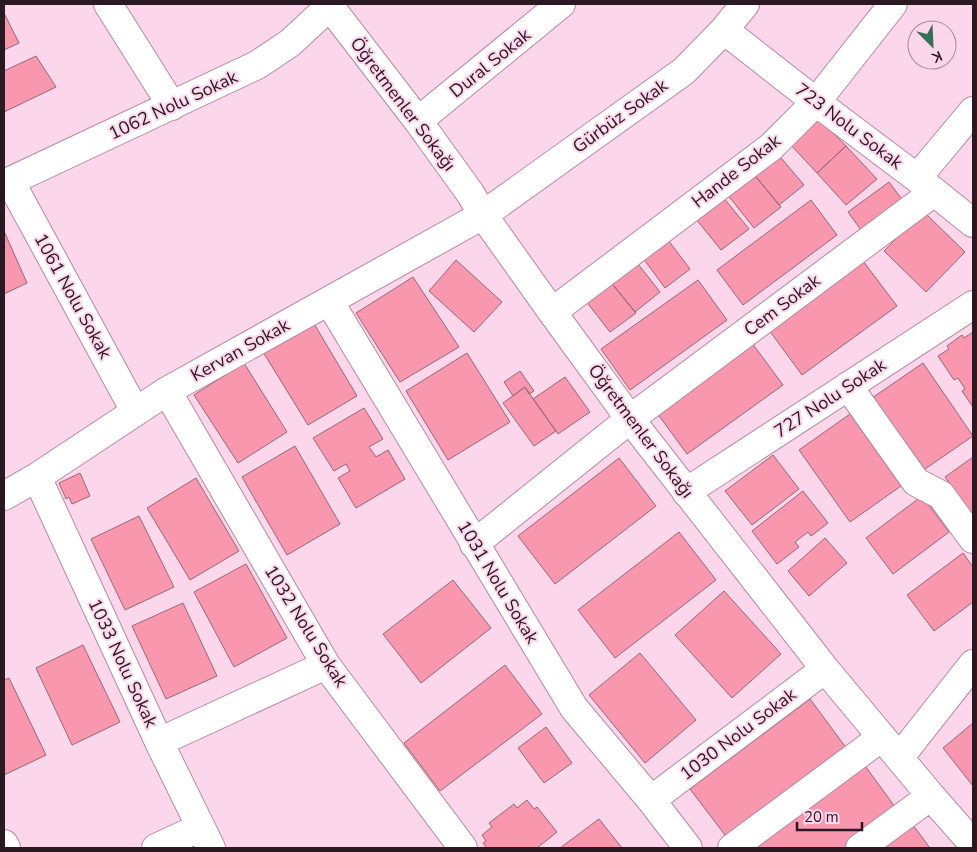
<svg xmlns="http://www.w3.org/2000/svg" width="977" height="852" font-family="'Nunito Sans',sans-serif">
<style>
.building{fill:#f897ae;stroke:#986873}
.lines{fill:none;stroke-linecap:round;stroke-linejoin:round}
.minor-casing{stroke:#b689a2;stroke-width:30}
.minor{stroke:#fff;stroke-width:28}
.labels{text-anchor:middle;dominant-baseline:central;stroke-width:4;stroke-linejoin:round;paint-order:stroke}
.street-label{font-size:18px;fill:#2a1923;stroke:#fcd6eb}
</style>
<rect width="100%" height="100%" fill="#fcd6eb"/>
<path class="building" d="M4,13L19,43L4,50Z
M36,56L56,87L4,112V71Z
M818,117L846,146L817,173L789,143Z
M846,146L877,179L846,205L817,173Z
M776,152L804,185L779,205L752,172Z
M752,172L781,207L754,228L727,194Z
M889,182L907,206L866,237L848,212Z
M723,197L749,229L721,250L696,219Z
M811,200L837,235L743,305L717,270Z
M923,211L965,252L926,292L884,251Z
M4,231L27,283L4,294Z
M668,240L690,269L665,288L643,258Z
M634,259L660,292L635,312L609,280Z
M456,260L502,302L474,332L429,291Z
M863,261L897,306L802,375L769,330Z
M413,277L459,347L400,382L356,313Z
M609,280L636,313L610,332L585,300Z
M698,280L727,320L630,390L601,349Z
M313,322L357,396L308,425L263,352Z
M973,332V407L962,391L965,389L958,378L954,380L938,356L949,349L947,346L962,335L964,338Z
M749,339L783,385L687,454L654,409Z
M467,353L510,422L448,460L406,391Z
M244,363L287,432L238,463L194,395Z
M923,363L973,436L922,471L872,398Z
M520,371L534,391L529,394L525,387L513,396L504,382Z
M565,377L590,412L558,434L533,399Z
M525,387L556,431L534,446L503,403Z
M364,408L383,439L369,447L376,457L388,450L405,479L356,508L338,478L350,471L346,464L334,471L313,438Z
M850,414L901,486L850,522L799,450Z
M295,446L340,524L287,555L242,477Z
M773,455L799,489L752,525L725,491Z
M973,457V516L945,477Z
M619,458L656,506L555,584L518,536Z
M80,473L90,496L72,504L69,497L66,499L59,483Z
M196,478L239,551L190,580L147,508Z
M803,491L828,523L811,536L808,532L795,542L799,547L777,564L752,531Z
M922,496L949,532L893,574L866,538Z
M139,516L174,587L125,610L91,539Z
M679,532L716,580L615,658L578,610Z
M825,538L847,563L809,596L788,571Z
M963,553L973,567V602L934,631L907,595Z
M246,564L287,638L234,667L194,592Z
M453,580L491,628L421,683L383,634Z
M724,591L781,654L732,698L675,635Z
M183,603L217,676L166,699L132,626Z
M83,645L120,722L72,745L36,668Z
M640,653L696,720L645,763L589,695Z
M505,665L542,714L440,791L404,743Z
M9,678L46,755L4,775V680Z
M810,699L847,749L728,839L690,789Z
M973,723V786L943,748Z
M546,727L572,763L544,783L518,748Z
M863,763L898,811L847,848H748Z
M527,800L534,809L537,807L557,832L537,848H487L483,843L486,841L482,835L492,827L489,823L514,804L517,808Z
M599,819L622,848H560Z
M910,821L930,848H873Z"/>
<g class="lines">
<defs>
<path id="minor" d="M108,4L172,106
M328,4L418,121L470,193L483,215L552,312L630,419L825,669L931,796L973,844
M724,30L816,102L917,178L973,223
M418,121L561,4
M917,178L973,111
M10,181L135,411
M4,184L257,65L290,43L332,4
M329,301L574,708L651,800L688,848
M552,312L771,147L816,102L893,4
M848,386L916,482L941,495L973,539
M167,391L326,665L463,848
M37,477L159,742L211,848
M686,492L973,305
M4,496L37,477L167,391L483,215L684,71L724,30L745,4
M474,544L630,419L934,192
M159,742L326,665
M899,758L973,664
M651,800L825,669
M4,844L6,848
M156,848L201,827
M732,848L882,737
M860,848L931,796"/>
</defs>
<use href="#minor" class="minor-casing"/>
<use href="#minor" class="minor"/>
</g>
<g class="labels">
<g class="street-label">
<text transform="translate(490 63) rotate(-39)">Dural Sokak</text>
<text transform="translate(403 104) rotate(53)">Öğretmenler Sokağı</text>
<text transform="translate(173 105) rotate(-25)">1062 Nolu Sokak</text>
<text transform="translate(620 116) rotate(-36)">Gürbüz Sokak</text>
<text transform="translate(849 126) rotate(37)">723 Nolu Sokak</text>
<text transform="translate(736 171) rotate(-38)">Hande Sokak</text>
<text transform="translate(73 296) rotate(61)">1061 Nolu Sokak</text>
<text transform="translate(782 305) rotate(-37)">Cem Sokak</text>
<text transform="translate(240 350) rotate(-29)">Kervan Sokak</text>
<text transform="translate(830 398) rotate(-33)">727 Nolu Sokak</text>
<text transform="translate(641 431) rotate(53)">Öğretmenler Sokağı</text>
<text transform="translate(498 582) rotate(59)">1031 Nolu Sokak</text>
<text transform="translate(306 626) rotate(58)">1032 Nolu Sokak</text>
<text transform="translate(123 663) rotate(65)">1033 Nolu Sokak</text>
<text transform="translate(738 734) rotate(-37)">1030 Nolu Sokak</text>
</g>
</g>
<rect width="977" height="852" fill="none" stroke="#2a1923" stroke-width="10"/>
<g transform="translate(932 45) rotate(156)"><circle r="24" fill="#fcd6eb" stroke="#a88a9b"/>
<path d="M0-4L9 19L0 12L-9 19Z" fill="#356f57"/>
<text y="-8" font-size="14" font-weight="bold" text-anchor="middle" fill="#2a1923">K</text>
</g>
<path d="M797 822v8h65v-8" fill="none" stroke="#2a1923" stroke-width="2.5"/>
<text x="804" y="822" font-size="15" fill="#2a1923" stroke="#fcd6eb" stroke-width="4" paint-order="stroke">20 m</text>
</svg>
